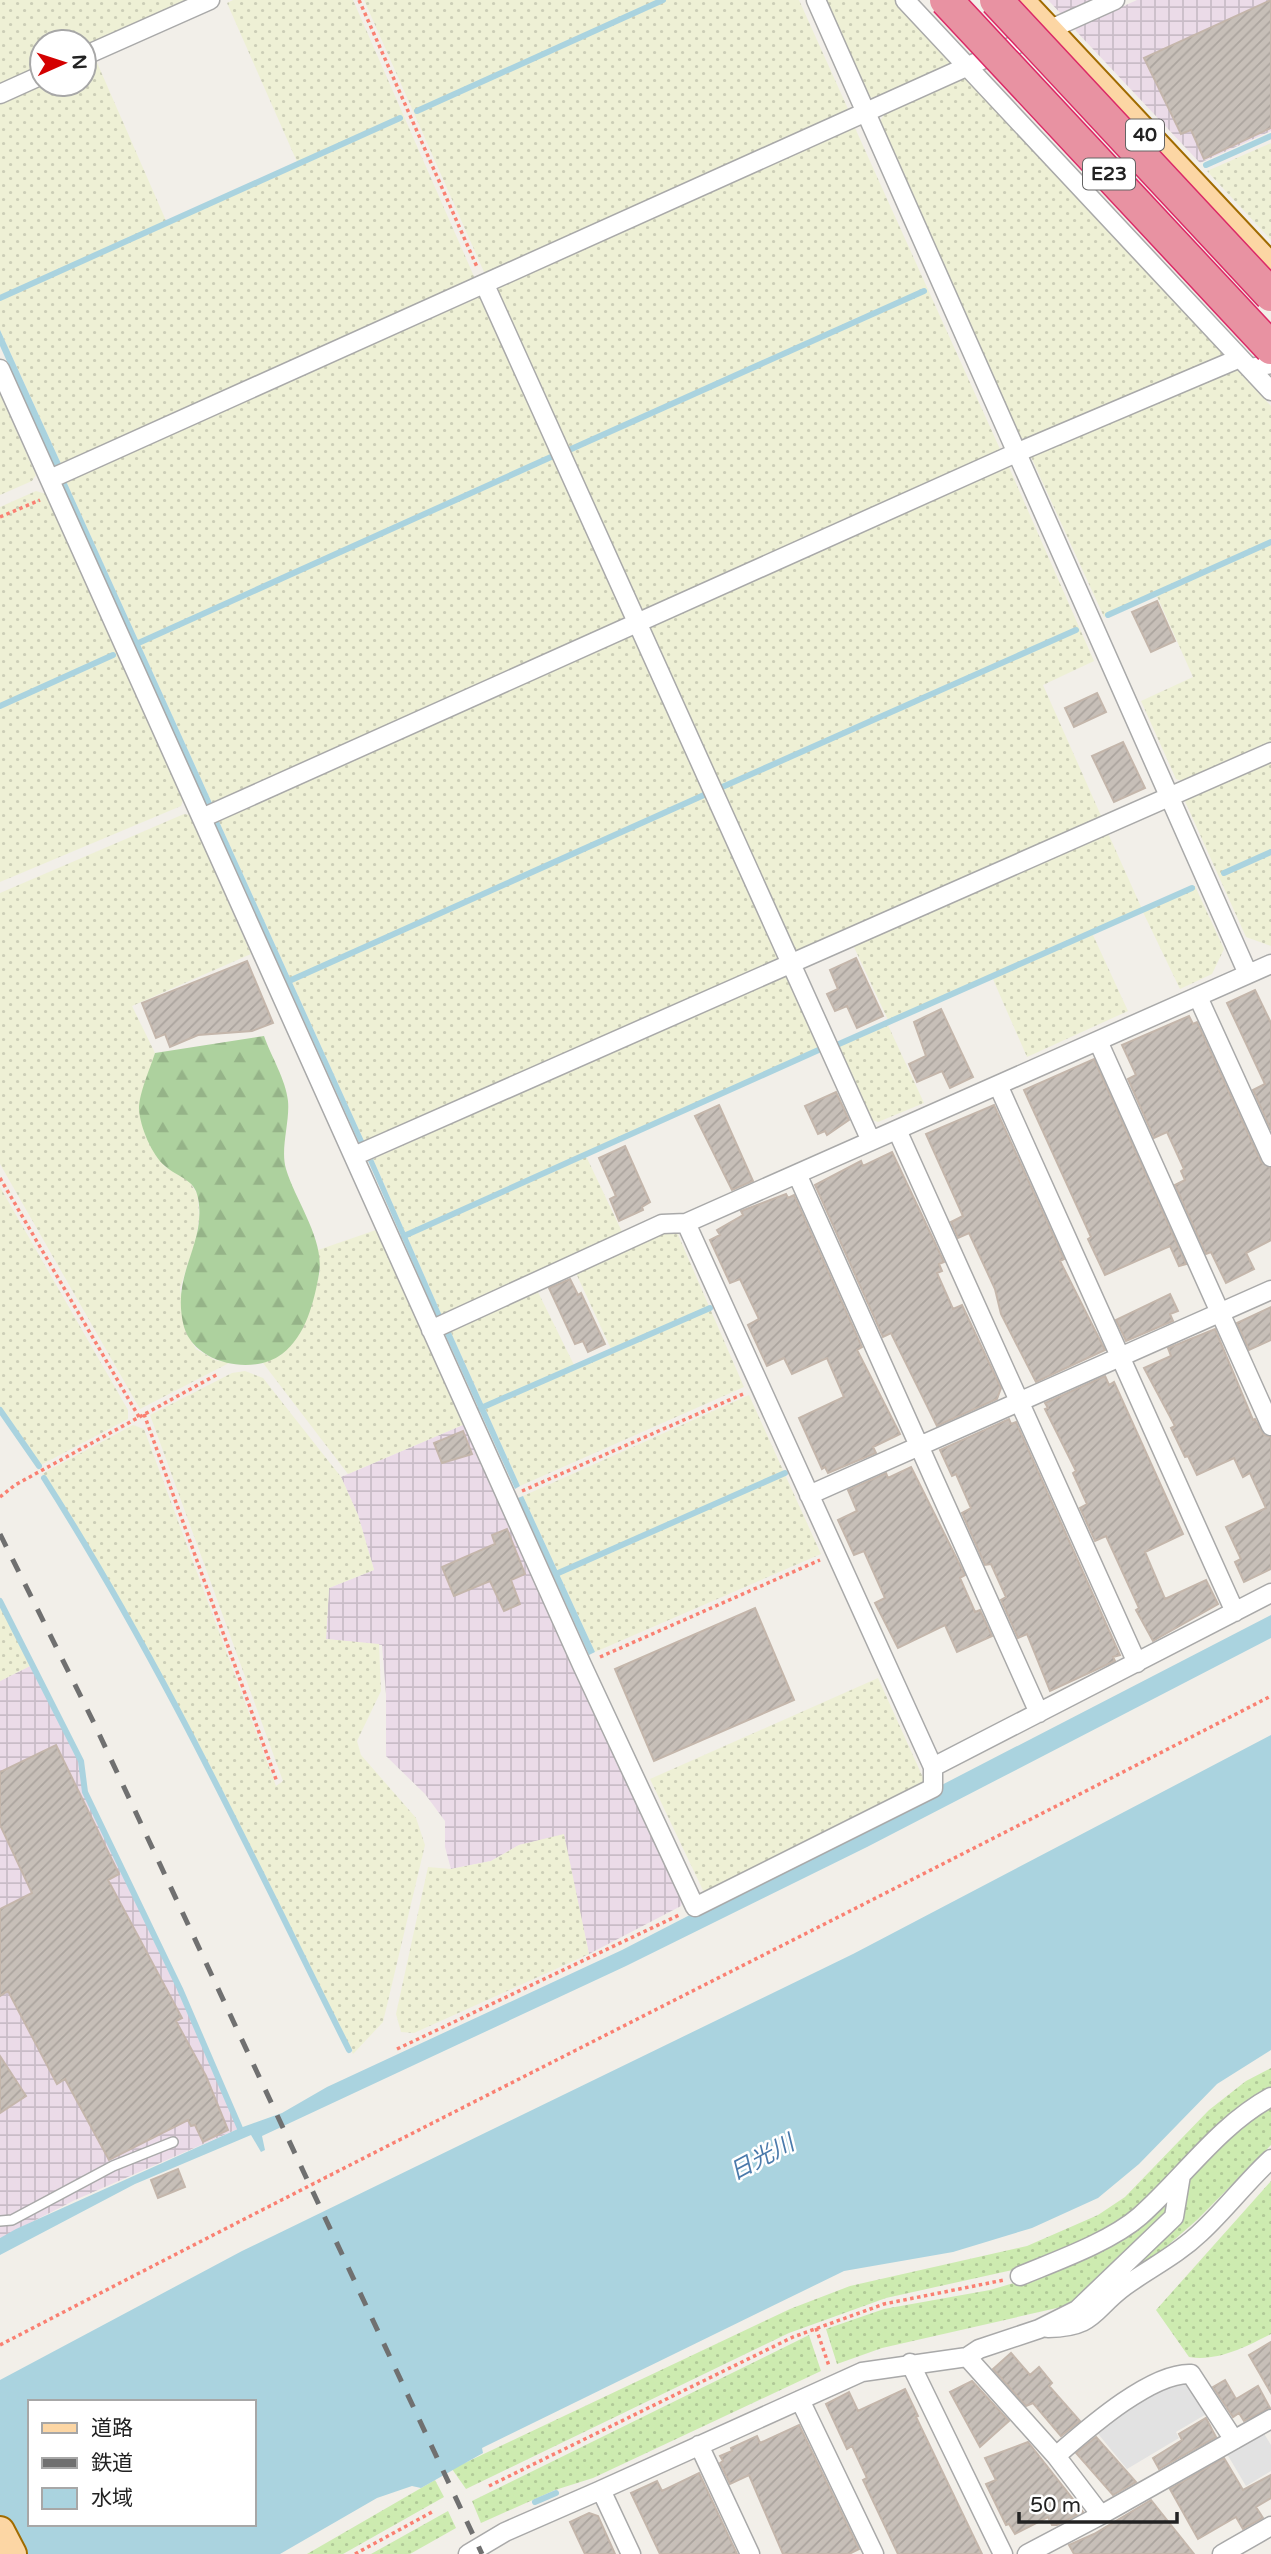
<svg xmlns="http://www.w3.org/2000/svg" width="1271" height="2554" font-family="'Varela Round','Noto Sans JP',sans-serif">
<style>
.industrial{fill:url(#industrial-grid)}
.farmland{fill:url(#farmland-dots)}
.grass{fill:url(#grass-dots)}
.forest{fill:url(#forest-firs)}
.parking{fill:#e2e2e2}
.water{fill:#aad3df;fill-rule:evenodd}
.lines{fill:none;stroke-linecap:round;stroke-linejoin:round}
.stream{stroke:#aad3df;stroke-width:6}
.building{fill:url(#building-hatch);stroke:#c4b6ab;stroke-width:2}
.lane-casing{stroke:#a9a9a9;stroke-width:12}
.street-casing{stroke:#a9a9a9;stroke-width:21}
.primary-casing{stroke:#a06b00;stroke-width:32}
.path{stroke:#fa8072;stroke-width:3.5;stroke-dasharray:3.5 3.5;stroke-linecap:butt}
.lane{stroke:#fff;stroke-width:9}
.street{stroke:#fff;stroke-width:18}
.primary{stroke:#fcd6a4;stroke-width:28}
.rail{stroke:#707070;stroke-width:5;stroke-dasharray:14 14;stroke-linecap:butt}
.highway-bridge-casing{stroke:#dc2a67;stroke-width:35;stroke-linecap:butt}
.highway-bridge{stroke:#e892a2;stroke-width:32}
.labels{text-anchor:middle;dominant-baseline:central;stroke-width:5;stroke-linejoin:round;paint-order:stroke}
.shield{fill:#fff;stroke:#646464;stroke-width:2}
.shield-label{font-size:19px;font-weight:bold;fill:#222}
.water-label{font-size:23px;font-style:italic;fill:#4a7aab;stroke:#fff}
</style>
<defs>
<pattern id="industrial-grid" width="8" height="8" patternUnits="userSpaceOnUse" patternTransform="scale(1.75)"><rect width="8" height="8" fill="#ebdbe8"/><path d="M0 4h8M4 0v8" fill="none" stroke="#c9bcc7"/></pattern>
<pattern id="farmland-dots" width="8" height="8" patternUnits="userSpaceOnUse" patternTransform="scale(1.75)"><rect width="8" height="8" fill="#eef0d5"/><path d="M2 2h.1M6 6h.1" fill="none" stroke="#ccceb7" stroke-width="1.8" stroke-linecap="round"/></pattern>
<pattern id="grass-dots" width="8" height="8" patternUnits="userSpaceOnUse" patternTransform="scale(1.75)"><rect width="8" height="8" fill="#cdebb0"/><path d="M2 2h.1M6 6h.1" fill="none" stroke="#b0c997" stroke-width="1.8" stroke-linecap="round"/></pattern>
<pattern id="forest-firs" width="22" height="20" patternUnits="userSpaceOnUse" patternTransform="scale(1.75)"><rect width="22" height="20" fill="#add19e"/><path d="M5 1l3.5 6h-7zM16 11l3.5 6h-7z" fill="#95b388"/></pattern>
<pattern id="building-hatch" width="6" height="6" patternUnits="userSpaceOnUse" patternTransform="scale(1.75)"><rect width="6" height="6" fill="#c7bfb8"/><path d="M-1 1l2-2M0 6l6-6M5 7l2-2" fill="none" stroke="#aba49e"/></pattern>
</defs>
<rect width="100%" height="100%" fill="#f2efe9"/>
<path class="industrial" d="M1048,0H1101L1064,17Z
M1137,0H1271V131L1200,163L1076,31L1075,28Z
M465,1424L683,1897L681,1906L589,1954L563,1835L519,1845L491,1861L451,1869L445,1847V1821L425,1794L386,1756V1694L382,1645L326,1639L329,1588L374,1570L358,1515L341,1477Z
M34,1664L81,1761L85,1792L180,1989L240,2128L75,2200L0,2238V1681Z"/>
<path class="farmland" d="M0,0H191L84,47V42H42V66L0,84Z
M233,0H353L476,281L62,466L0,330V100L42,84H84V63L95,58L167,223L298,164L227,3Z
M364,0H799L848,109L845,115L493,274L484,272Z
M826,0H896L956,64L882,99L869,97Z
M966,76L1225,355L1030,441L1021,438L880,121L885,113Z
M855,128L1000,449L998,454L641,612L494,292L497,285Z
M1271,143V240L1207,171Z
M482,296L625,614L623,619L212,803L65,479Z
M1224,370L1238,371L1271,406V744L1185,782L1176,779L1141,701L1193,677L1156,594L1104,617L1031,457Z
M0,394L36,475L32,481L0,495Z
M1008,465L1094,661L1043,685L1102,818L796,953L647,624Z
M36,491L46,494L184,797L181,806L0,882V507Z
M630,631L637,634L781,959L365,1143L217,817Z
M1271,760V946L1246,937L1184,799Z
M184,814L190,815L251,954L132,1006L155,1053L139,1107L164,1166L189,1181L198,1195L199,1219L196,1240L180,1288L185,1330L196,1349L215,1360L229,1363L140,1409L0,1164V893Z
M1107,831L1142,909L1195,886L1224,949L1212,974L1180,989L1142,910L1092,933L1128,1011L1027,1057L992,977L889,1022L853,945Z
M785,975L791,977L823,1048L586,1156L624,1236L443,1318L373,1159Z
M887,1023L924,1103L878,1122L869,1119L835,1046Z
M0,1187L128,1410V1419L39,1466L0,1410Z
M376,1230L465,1424L348,1474L263,1363L281,1355L311,1308L320,1271L318,1250Z
M676,1230L744,1387L520,1486L449,1328L536,1288L575,1367L612,1351L575,1271L661,1231Z
M245,1371L263,1378L341,1477L358,1515L374,1570L329,1588L326,1639L379,1644L381,1691L357,1741L361,1755L416,1818L425,1845L383,2022L353,2054L170,1693L98,1563L42,1474L133,1425L144,1429L276,1786L283,1781L150,1415L232,1373Z
M749,1395L821,1554L595,1652L523,1496Z
M0,1601L34,1664L0,1681Z
M878,1678L930,1793L710,1905L650,1779Z
M564,1834L589,1954L414,2033L401,2032L396,2014L428,1867L451,1869L491,1861L519,1845Z"/>
<path class="grass" d="M1271,2068V2090L1135,2213L1102,2233L1017,2269L886,2298L789,2333L466,2489L452,2469L790,2309L850,2286L1027,2246L1098,2215L1125,2197L1209,2110L1246,2081Z
M1271,2105V2145L1197,2220L1159,2253L1123,2277L1180,2219L1190,2176L1254,2114Z
M1271,2181V2334C1247,2346 1218,2362 1189,2357L1156,2310Z
M1165,2203L1169,2211L1070,2305L882,2348L837,2364L826,2329L884,2309L990,2290L1034,2277Z
M809,2335L821,2371L593,2478L555,2490L481,2523L472,2501Z
M435,2480L444,2497L343,2554H307Z
M448,2511L456,2528L410,2554H371Z"/>
<path class="forest" d="M264,1036C271,1056 286,1080 288,1101C290,1122 280,1149 286,1169C296,1202 325,1240 319,1274C314,1302 306,1336 282,1354C253,1376 195,1364 184,1327C170,1273 207,1245 198,1198C195,1179 177,1177 165,1166C152,1155 140,1127 139,1109C139,1093 150,1069 155,1053Z"/>
<path class="parking" d="M1175,2380L1187,2381L1208,2413L1176,2432L1179,2438L1127,2469L1095,2430Z
M1263,2432L1271,2445V2471L1246,2486L1227,2454Z"/>
<path class="water" d="M0,330L62,466L55,468L0,346Z
M65,479L212,803L206,806L61,481Z
M217,817L365,1143L360,1145L213,819Z
M373,1159L443,1318L438,1320L368,1161Z
M449,1328L520,1486L515,1489L443,1330Z
M523,1496L595,1652L589,1655L518,1498Z
M1271,1615V1638L867,1847L626,1966L262,2136L265,2150L261,2152L251,2135L135,2184L0,2255V2238L16,2229L240,2128L282,2113L327,2087L622,1950Z
M1271,1735V2050L1217,2084L1139,2164L1098,2198L1032,2228L953,2252L844,2271L482,2448L483,2453L421,2488L412,2486L377,2498L280,2554H0V2380L242,2251L853,1954ZM30,2402H254V2524H30Z"/>
<g class="lines">
<path class="stream" d="M417,111L663,0
M1206,165L1271,136
M0,298L400,118
M569,450L924,291
M1108,615L1271,542
M134,645L551,457
M0,706L113,655
M720,788L1076,630
M1224,873L1271,852
M289,981L704,795
M839,1044L1192,888
M404,1236L823,1048
M481,1408L710,1308
M0,1410L39,1466
M44,1478C161,1661 252,1857 349,2050
M556,1574L785,1473
M0,1601L81,1761L85,1792L180,1989L242,2133
M535,2502L556,2493"/>
</g>
<path class="building" d="M1271,0V128L1204,159L1191,130L1181,134L1144,58Z
M1157,601L1175,641L1151,652L1132,612Z
M1097,693L1106,712L1074,727L1065,708Z
M1123,742L1145,788L1114,802L1092,756Z
M856,958L883,1016L857,1028L847,1006L835,1011L827,994L838,989L830,970Z
M247,961L273,1023L252,1031L198,1035L170,1047L165,1034L156,1038L142,1003Z
M1255,990L1271,1023V1130L1253,1090L1265,1084L1227,1003Z
M941,1009L973,1077L950,1088L942,1071L917,1082L909,1064L926,1056L914,1022Z
M1189,1016L1193,1024L1197,1022L1261,1162L1271,1168V1240L1246,1253L1254,1269L1226,1283L1211,1252L1206,1254L1175,1185L1185,1180L1181,1171L1184,1169L1167,1132L1154,1138L1128,1079L1136,1075L1122,1045Z
M1094,1059L1186,1264L1179,1266L1170,1246L1105,1275L1088,1239L1091,1237L1024,1090Z
M836,1092L849,1120L827,1135L825,1131L818,1134L805,1106Z
M719,1105L753,1181L732,1190L695,1116Z
M994,1105L1064,1259L1060,1261L1105,1350L1036,1382L1001,1314L995,1289L969,1233L958,1238L951,1222L963,1216L926,1134Z
M625,1146L650,1202L642,1207L643,1210L619,1221L610,1199L616,1196L599,1158Z
M892,1152L944,1262L939,1264L942,1271L937,1273L953,1309L962,1305L1001,1388L997,1399L937,1426L891,1333L883,1337L815,1185L861,1161L863,1166Z
M786,1194L788,1198L794,1195L862,1347L857,1350L900,1434L873,1447L876,1453L828,1473L825,1467L822,1469L799,1418L844,1397L827,1358L792,1374L784,1358L767,1366L748,1325L759,1319L740,1279L730,1283L710,1240L720,1235L717,1230L743,1215L741,1211Z
M570,1279L578,1295L581,1293L605,1344L588,1352L583,1341L575,1344L549,1288Z
M1170,1294L1178,1311L1170,1314L1173,1321L1126,1341L1116,1320Z
M1271,1307V1340L1249,1350L1237,1323Z
M1215,1329L1253,1420L1255,1419L1264,1435L1271,1437V1569L1244,1582L1235,1562L1241,1559L1226,1527L1266,1508L1250,1473L1243,1477L1234,1458L1197,1475L1188,1456L1185,1457L1171,1428L1175,1426L1144,1368L1171,1356L1168,1348Z
M1105,1376L1109,1385L1114,1382L1183,1534L1145,1552L1165,1599L1206,1580L1218,1604L1153,1641L1136,1610L1139,1608L1106,1536L1095,1541L1080,1508L1087,1504L1073,1473L1076,1471L1045,1409L1048,1408L1045,1403Z
M1009,1419L1011,1424L1016,1422L1120,1655L1113,1657L1115,1661L1050,1691L1027,1634L1018,1638L1001,1600L1006,1597L991,1564L985,1565L962,1513L971,1508L956,1474L952,1476L940,1450Z
M463,1431L472,1454L442,1463L434,1443Z
M911,1467L965,1575L960,1578L975,1612L980,1610L992,1636L957,1652L945,1625L898,1648L875,1603L885,1598L864,1551L854,1555L838,1520L857,1511L848,1490L886,1473L888,1478Z
M507,1529L525,1574L511,1580L520,1604L504,1611L490,1581L454,1596L442,1567L495,1544L492,1535Z
M755,1608L794,1700L654,1761L615,1669Z
M56,1745L119,1874L108,1880L182,2018L176,2021L206,2076L228,2130L203,2142L195,2125L191,2126L188,2120L109,2160L65,2079L57,2084L8,1991L0,1996V1909L32,1893L0,1825V1772Z
M0,2056L26,2096L0,2113Z
M178,2169L185,2187L158,2198L151,2180Z
M1271,2342V2393L1249,2355Z
M1011,2353L1030,2375L1039,2367L1052,2383L1049,2386L1080,2421L1061,2436L1033,2403L1026,2406L993,2369Z
M1225,2380L1236,2399L1258,2386L1270,2408L1244,2421L1239,2413L1233,2417L1213,2387Z
M972,2381L1009,2421L980,2447L950,2392Z
M905,2389L918,2416L916,2417L982,2554H898L863,2480L867,2478L852,2446L847,2449L826,2404L849,2392L858,2411Z
M1206,2418L1216,2437L1159,2469L1153,2458L1182,2440L1179,2434Z
M799,2425L859,2549L849,2554H783L749,2475L730,2484L720,2463L723,2461L720,2456L732,2451L731,2448L757,2436L760,2443Z
M1096,2437L1136,2482L1113,2495L1076,2453Z
M1028,2442L1083,2512L1057,2525H1052L1048,2517L1015,2534L1009,2524L1006,2525L986,2484L996,2480L985,2458Z
M1224,2458L1243,2490L1271,2475V2498L1256,2507L1263,2518L1243,2529L1236,2517L1198,2539L1170,2489Z
M699,2473L737,2554H660L631,2493L657,2481L662,2491Z
M1151,2500L1194,2554H1074L1069,2545L1094,2534Z
M589,2513L598,2516L615,2554H585L570,2522Z"/>
<g class="lines">
<defs>
<path id="lane" d="M0,2221L12,2220L113,2166L173,2142"/>
<path id="street" d="M816,0L1248,974
M905,0L1271,391
M84,56L210,0
M0,94L42,75
M485,285L871,1141
M1250,368L1271,364
M0,369L582,1665L695,1907L933,1788V1767
M50,479L1115,0
M202,818L1016,453L1240,358
M1271,964L686,1223L933,1767L1271,1593
M1198,997L1271,1157
M1098,1041L1271,1426
M998,1085L1235,1612
M897,1130L1137,1663
M354,1156L1271,752
M797,1174L1039,1713
M431,1330L662,1224L686,1223
M809,1495L1271,1290
M1020,2276C1056,2261 1110,2242 1140,2216C1184,2177 1218,2126 1271,2097
M1048,2328C1096,2327 1092,2310 1125,2286C1150,2268 1177,2255 1200,2233C1225,2210 1246,2182 1271,2159
M967,2357L979,2349L1039,2329L1077,2310L1174,2217L1181,2175
M910,2363L1003,2554
M800,2400L874,2554
M699,2445L750,2554
M1056,2456C1086,2430 1151,2372 1191,2374L1234,2440
M468,2554L505,2532L601,2490
M631,2554L601,2490L862,2372L967,2357L1056,2456L1101,2515L1271,2419
M1027,2554L1101,2515
M1222,2554L1271,2526"/>
<path id="primary" d="M1019,0L1271,269
M0,2531L12,2554"/>
</defs>
<use href="#lane" class="lane-casing"/>
<use href="#street" class="street-casing"/>
<use href="#primary" class="primary-casing"/>
<path class="path" d="M359,0L477,267
M0,517L40,500
M0,1178L139,1417
M144,1414L277,1782
M522,1491L743,1394
M0,1497L15,1485L218,1374
M600,1657L820,1560
M397,2049L679,1915
M816,2328L829,2366
M0,2345C422,2126 848,1914 1271,1696
M489,2486L793,2337L884,2304L1004,2280
M355,2554L432,2512"/>
<use href="#lane" class="lane"/>
<use href="#street" class="street"/>
<use href="#primary" class="primary"/>
<path class="rail" d="M0,1534L94,1723L482,2554"/>
<defs>
<path id="highway-bridge" d="M946,0L1271,348
M996,0L1271,295"/>
</defs>
<use href="#highway-bridge" class="highway-bridge-casing"/>
<use href="#highway-bridge" class="highway-bridge"/>
</g>
<g class="labels">
<g class="shield">
<rect x="1126" y="119.5" width="38" height="31" rx="5"/>
<rect x="1083" y="158.5" width="52" height="31" rx="5"/>
</g>
<g class="shield-label">
<text x="1145" y="135">40</text>
<text x="1109" y="174">E23</text>
</g>
<g class="water-label">
<text transform="translate(762 2158) rotate(-28)">日光川</text>
</g>
</g>
<rect x="28" y="2400" width="228" height="126" fill="#ffffff" stroke="#a7a7a7" stroke-width="2"/>
<rect x="42" y="2423" width="35" height="10" fill="#fcd6a4" stroke="#a7a7a7" stroke-width="2"/>
<text x="91" y="2435" font-size="21" fill="#222222">道路</text>
<rect x="42" y="2458" width="35" height="10" fill="#707070" stroke="#a7a7a7" stroke-width="2"/>
<text x="91" y="2470" font-size="21" fill="#222222">鉄道</text>
<rect x="42" y="2488" width="35" height="21" fill="#aad3df" stroke="#a7a7a7" stroke-width="2"/>
<text x="91" y="2505" font-size="21" fill="#222222">水域</text>
<g transform="translate(63 63) rotate(87)"><circle r="33" fill="#ffffff" stroke="#a7a7a7" stroke-width="2"/>
<path d="M0-5L12 26L0 18L-12 26Z" fill="#d40000"/>
<text y="-10" font-size="19" font-weight="bold" text-anchor="middle" fill="#222222">N</text>
</g>
<path d="M1019 2512v10h158v-10" fill="none" stroke="#222222" stroke-width="3.5"/>
<text x="1030" y="2512" font-size="21" fill="#222222" stroke="#ffffff" stroke-width="5" paint-order="stroke">50 m</text>
</svg>
